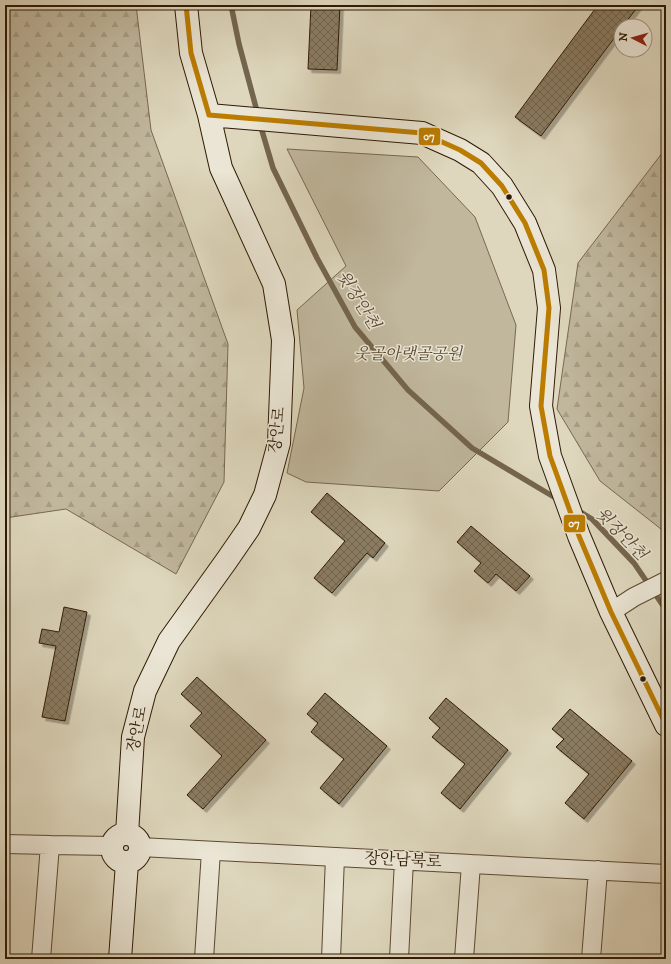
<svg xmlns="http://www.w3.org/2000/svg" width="671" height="964" font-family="'IM FELL DW Pica','Noto Serif KR',serif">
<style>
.green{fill:#c0b79d;stroke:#786850}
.forest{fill:url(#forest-firs);stroke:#786850}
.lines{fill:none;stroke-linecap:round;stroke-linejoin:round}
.stream{stroke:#74654d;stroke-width:5.5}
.building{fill:url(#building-cross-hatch);stroke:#2f1a03;filter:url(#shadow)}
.street-casing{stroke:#5b4932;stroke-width:20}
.secondary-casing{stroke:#2f1a03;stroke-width:24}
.street{stroke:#eae5d4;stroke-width:18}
.secondary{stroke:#eae5d4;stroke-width:22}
.bus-1-casing{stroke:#eae5d4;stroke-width:8}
.bus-1{stroke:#bb7c01;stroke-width:5}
.bus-dot{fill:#2f1a03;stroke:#eae5d4;stroke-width:1.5}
.labels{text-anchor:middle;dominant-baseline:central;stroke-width:3;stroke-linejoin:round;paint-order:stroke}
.park-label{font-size:16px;font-style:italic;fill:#5a4931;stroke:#eae5d4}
.street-label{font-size:16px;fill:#2f1a03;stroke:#eae5d4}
.water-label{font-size:17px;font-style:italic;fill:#5d4c34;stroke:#eae5d4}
.line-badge{stroke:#eae5d4;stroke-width:1.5}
.badge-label{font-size:11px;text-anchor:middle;font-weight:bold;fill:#fff}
</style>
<defs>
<pattern id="forest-firs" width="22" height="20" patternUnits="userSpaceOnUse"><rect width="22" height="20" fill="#c0b79d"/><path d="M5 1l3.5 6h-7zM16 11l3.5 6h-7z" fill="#a59d86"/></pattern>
<pattern id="building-cross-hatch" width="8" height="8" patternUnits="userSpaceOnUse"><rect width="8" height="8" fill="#8a7c64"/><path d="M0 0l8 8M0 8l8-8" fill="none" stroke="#716550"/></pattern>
<filter id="shadow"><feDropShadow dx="3.5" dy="3.5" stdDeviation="0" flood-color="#0004"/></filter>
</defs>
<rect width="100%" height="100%" fill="#ded7bd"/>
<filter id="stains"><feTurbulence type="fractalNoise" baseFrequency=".005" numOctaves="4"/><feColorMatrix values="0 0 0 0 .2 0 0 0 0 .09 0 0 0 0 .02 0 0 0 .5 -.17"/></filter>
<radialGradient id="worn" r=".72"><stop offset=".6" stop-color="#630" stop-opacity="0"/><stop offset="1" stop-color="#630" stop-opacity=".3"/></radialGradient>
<path class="green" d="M287,149L418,157L475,217L516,325L508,422L439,491L306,482L287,473L304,388L297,310L346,266Z"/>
<path class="forest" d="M5,5H136L151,130L228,344L224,482L176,574L66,509L5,518Z
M666,148V533L600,481L557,409L578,263Z"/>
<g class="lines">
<path class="stream" d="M231,5L239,44L258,115
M260,124L273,168L317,258L355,327L408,390L472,448L559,500
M577,510L592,519L634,563L666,610"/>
</g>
<path class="building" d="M311,5H340L337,70L308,69Z
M598,5H639L623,26H621V29L541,136L515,117Z
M327,493L385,543L373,558L367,553L332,593L314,578L345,541L311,512Z
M471,526L530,576L516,591L496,574L488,583L474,571L481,563L457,542Z
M64,607L87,612L65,721L42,717L56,646L39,643L42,629L59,632Z
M197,677L266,740L203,809L187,795L222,756L190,726L202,713L181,694Z
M325,693L387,746L339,804L320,788L344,759L311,732L318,723L307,714Z
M446,698L508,750L460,809L441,793L465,764L432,737L440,728L429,718Z
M570,709L632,761L584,819L565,803L589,774L556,747L564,739L552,729Z"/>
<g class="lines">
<defs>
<path id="street" d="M611,612L634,597L666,581
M5,844L50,845L112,846
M140,847L666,874
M41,959L50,845
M204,959L211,851
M331,959L335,857
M399,959L404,860
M464,959L471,864
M591,959L598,870"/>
<path id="secondary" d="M209,115L422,133L460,150L481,163L502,186L525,223L544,270L549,308L541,406L550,456L579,536L611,612L666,725
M112 848a14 14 0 1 1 28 0a14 14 0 1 1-28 0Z
M127,834L133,737L145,691L169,641L227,560L249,528L265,495L279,443L283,340L274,284L221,168L209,115L191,53L186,5
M120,959L127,863"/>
</defs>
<use href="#street" class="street-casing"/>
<use href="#secondary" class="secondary-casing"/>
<use href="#street" class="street"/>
<use href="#secondary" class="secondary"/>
<defs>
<path id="bus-1" d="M186,5L191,53L209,115
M209,115L422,133L460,150L481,163L502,186L525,223L544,270L549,308L541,406L550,456L579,536L611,612L666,725"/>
</defs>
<use href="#bus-1" class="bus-1-casing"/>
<use href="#bus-1" class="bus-1"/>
</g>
<g class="bus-dot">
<circle cx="509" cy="197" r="3.5"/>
<circle cx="643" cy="679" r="3.5"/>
</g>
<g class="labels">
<g class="park-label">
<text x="408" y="354">웃골아랫골공원</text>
</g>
<g class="street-label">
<text transform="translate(277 430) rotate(-84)">장안로</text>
<text transform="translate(137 729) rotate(-79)">장안로</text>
<text transform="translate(403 860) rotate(3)">장안남북로</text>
</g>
<g class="water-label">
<text transform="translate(358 300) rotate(58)">윗장안천</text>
<text transform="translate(621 534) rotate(46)">윗장안천</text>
</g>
</g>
<g class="line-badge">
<rect x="418" y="127" width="23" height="19" rx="4" fill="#bb7c01"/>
<rect x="563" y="514" width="23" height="19" rx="4" fill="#bb7c01"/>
</g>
<g class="badge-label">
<text x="429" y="140">07</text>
<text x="574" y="527">07</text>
</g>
<rect width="671" height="964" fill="none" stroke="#ded7bd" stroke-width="20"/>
<rect x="6" y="6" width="659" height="952" fill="none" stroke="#2f1a03" stroke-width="2"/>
<rect x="10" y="10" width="651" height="944" fill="none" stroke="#2f1a03"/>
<g transform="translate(633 38) rotate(276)"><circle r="19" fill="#eae5d4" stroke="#9f9480"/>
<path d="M0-3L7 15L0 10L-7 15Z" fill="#8f2418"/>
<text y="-6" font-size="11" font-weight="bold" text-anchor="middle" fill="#2f1a03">N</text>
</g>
<rect width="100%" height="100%" filter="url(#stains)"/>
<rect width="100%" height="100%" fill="url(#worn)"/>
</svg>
